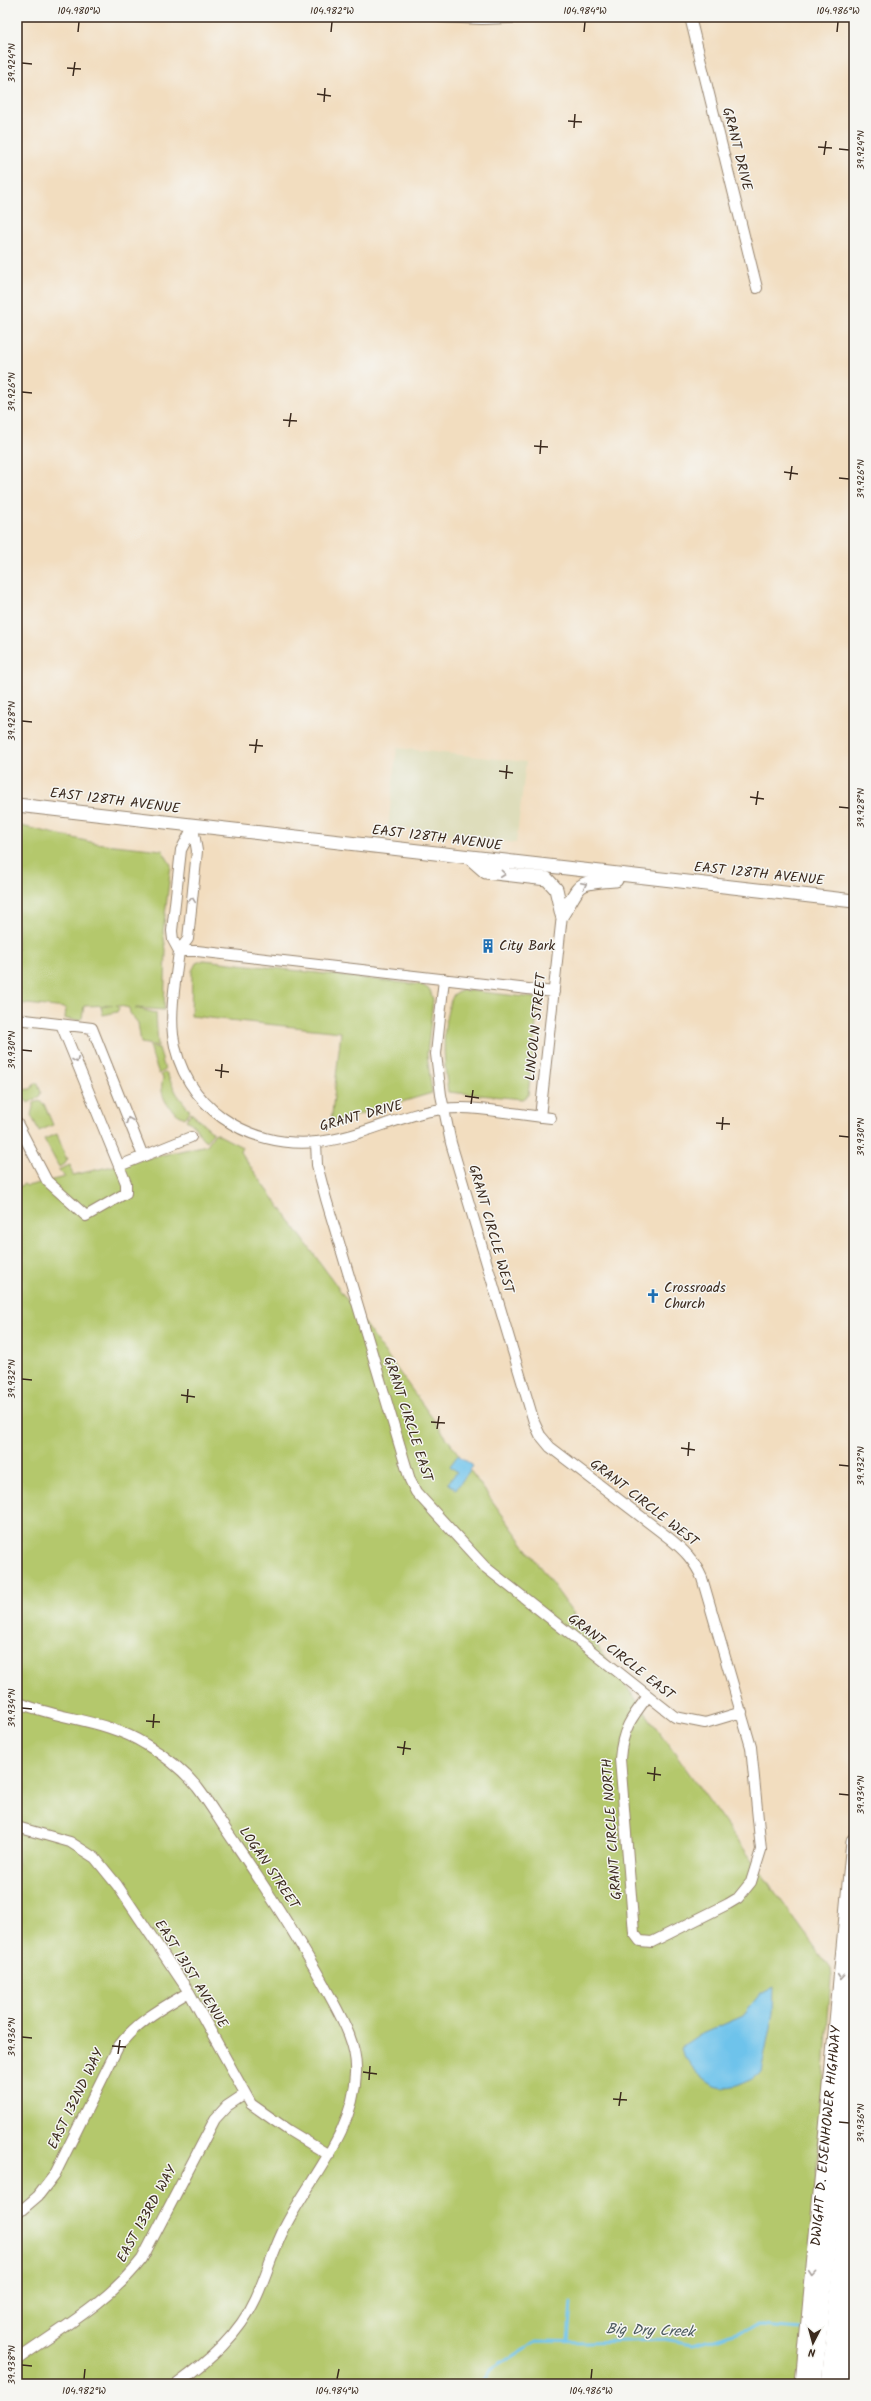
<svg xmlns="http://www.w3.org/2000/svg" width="871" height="2401" font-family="Kalam,sans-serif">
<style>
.built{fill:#deddbb}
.green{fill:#b4c86c;stroke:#787945}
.water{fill:#6ec3eb;stroke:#547684}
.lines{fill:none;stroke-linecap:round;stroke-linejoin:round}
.stream{stroke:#6ec3eb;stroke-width:3}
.minor-casing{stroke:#96846e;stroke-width:12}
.major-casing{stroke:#96846e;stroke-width:15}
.highway-casing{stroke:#96846e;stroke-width:17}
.minor{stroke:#fff;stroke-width:10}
.major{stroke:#fff;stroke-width:13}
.highway{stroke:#fff;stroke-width:15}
.oneway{stroke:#a79f9a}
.ticks{fill:none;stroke:#3b2a1e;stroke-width:1.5}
.labels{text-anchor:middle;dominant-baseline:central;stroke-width:3;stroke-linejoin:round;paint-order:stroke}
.street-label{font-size:14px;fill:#3b2a1e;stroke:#f6f6f2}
.poi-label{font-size:14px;fill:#3b2a1e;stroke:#f6f6f2;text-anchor:start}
.water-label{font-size:15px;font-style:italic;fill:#4a585c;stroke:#f6f6f2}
.neatline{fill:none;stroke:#3b2a1e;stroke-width:1.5}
.ticks-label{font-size:10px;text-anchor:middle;fill:#3b2a1e}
</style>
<rect width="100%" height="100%" fill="#f6f6f2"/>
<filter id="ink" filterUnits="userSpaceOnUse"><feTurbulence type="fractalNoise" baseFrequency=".025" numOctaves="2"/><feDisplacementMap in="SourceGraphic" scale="8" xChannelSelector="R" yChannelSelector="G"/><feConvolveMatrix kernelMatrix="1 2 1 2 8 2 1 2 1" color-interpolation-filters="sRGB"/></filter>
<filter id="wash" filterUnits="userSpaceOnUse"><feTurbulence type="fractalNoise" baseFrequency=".012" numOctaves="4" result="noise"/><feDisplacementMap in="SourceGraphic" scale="16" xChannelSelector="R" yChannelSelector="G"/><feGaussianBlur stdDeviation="0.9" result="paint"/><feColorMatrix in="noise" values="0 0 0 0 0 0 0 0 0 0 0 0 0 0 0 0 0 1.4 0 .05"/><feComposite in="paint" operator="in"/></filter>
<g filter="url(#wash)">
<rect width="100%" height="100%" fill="#f2ddbf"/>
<path class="built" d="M397,748L526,762L516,843L388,827Z"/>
<path class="green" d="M17,825L95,843L162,850L171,865L163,932L166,950L164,1010L135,1008L156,1013L158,1046L141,1043L138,1023L130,1013L129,1008L116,1005L119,1008L117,1012L103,1015L101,1007L113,1005L84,1006L82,1018L79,1020L65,1019L66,1008L17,1003Z
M204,960L422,985L430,990L433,1000L427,1054L432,1093L331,1123L341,1032L191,1016L192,971L196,963Z
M464,990L535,998L538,1006L528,1095L523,1099L448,1092C444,1063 440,1020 454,994Z
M149,1046L159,1048L165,1070L159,1074Z
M166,1072L177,1094L190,1111L185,1118C168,1111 158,1095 163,1078L161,1075Z
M35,1083H38L41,1092L39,1097L28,1103L26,1100L23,1101L17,1090L31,1089Z
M39,1101L44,1104L53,1125L39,1131L31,1115L34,1103Z
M191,1113L213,1132L207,1141C198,1138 199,1126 186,1120Z
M215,1133L242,1147L240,1152L830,1968L831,1978L801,2384H17V1188L24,1184L27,1186L65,1177L58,1170L70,1165L73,1175L207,1145Z
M57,1134L66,1158H68L65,1164L59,1167L44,1139Z"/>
<path class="water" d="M458,1455L473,1466L456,1489L448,1483L457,1472L450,1466Z
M774,1987L773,2013L761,2072C756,2078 750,2080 743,2083C721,2094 708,2085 693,2068C688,2061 683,2056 681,2047L697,2036L743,2016L761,1994Z"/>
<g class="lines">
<path class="stream" d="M568,2341L571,2302
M483,2384L491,2370L536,2341L587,2342L664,2340L693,2345L758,2326L804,2329"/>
</g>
</g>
<g filter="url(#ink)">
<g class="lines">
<defs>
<path id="minor" d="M440,17L482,19L532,17
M690,17L757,288
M193,827L181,850L172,931L173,940L179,951C176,978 170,1008 173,1035C182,1106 248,1149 317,1142C361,1138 400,1114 443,1109C478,1105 516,1115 551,1118
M179,951H197L554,992
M179,951L188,939L197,851L193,827
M444,979L436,1054L441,1095L451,1143L534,1422L540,1435L550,1447L669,1538C684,1550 694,1560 702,1578L751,1747L761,1850L751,1882L738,1898L728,1904L652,1942L640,1941L634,1933L620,1759C622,1730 631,1718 648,1696
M17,1019L92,1028L143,1156
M540,1117L562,915
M17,1123L47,1181L86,1216L126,1193V1183L61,1024
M316,1142L317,1165L326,1199L410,1480L416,1492L485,1567L675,1717L705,1723L742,1712
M119,1166L191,1137
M17,1702C59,1720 105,1719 145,1744C164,1755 183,1770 197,1787C211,1805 222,1825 235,1843C267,1890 297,1936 324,1985C338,2012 358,2042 356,2073C354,2131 313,2174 287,2223C274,2247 267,2274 256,2298C239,2335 209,2361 177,2384
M17,1827L70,1842L95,1858L117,1885L189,1992L251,2104L288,2130L329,2155
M17,2214L38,2196L55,2174L118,2047C137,2021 162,2008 189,1992
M17,2360C60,2329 109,2302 142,2259L215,2119L227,2106L245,2094"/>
<path id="major" d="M17,805L854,901
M470,858L486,872L547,879L556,889L562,915
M562,915C583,882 574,883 616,880"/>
<g id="highway">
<path id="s1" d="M803,2384L854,1841"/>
<path d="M814,2384L854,1983"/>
<path d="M829,2384L854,2121"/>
<path d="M843,2384L854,2255"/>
</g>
</defs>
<use href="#minor" class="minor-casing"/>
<use href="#major" class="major-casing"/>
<use href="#highway" class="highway-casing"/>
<use href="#minor" class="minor"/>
<use href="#major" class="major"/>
<use href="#highway" class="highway"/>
</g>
<defs><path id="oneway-chevron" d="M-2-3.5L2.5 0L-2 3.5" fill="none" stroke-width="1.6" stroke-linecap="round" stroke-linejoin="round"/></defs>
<g class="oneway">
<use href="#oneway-chevron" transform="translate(503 874) rotate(6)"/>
<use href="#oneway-chevron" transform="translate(584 885) rotate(-26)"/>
<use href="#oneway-chevron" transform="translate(192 900) rotate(-84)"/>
<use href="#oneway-chevron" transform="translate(76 1060) rotate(68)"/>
<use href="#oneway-chevron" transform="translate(129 1120) rotate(-112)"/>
<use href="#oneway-chevron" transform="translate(841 1977) rotate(95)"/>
<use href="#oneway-chevron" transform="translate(813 2274) rotate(95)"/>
</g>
</g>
<path class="ticks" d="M78,32L79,22M331,32L332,22M584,32L585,22M837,32L838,22M22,63L32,64M67,68L81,69M73,76L75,62M317,94L331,96M324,102L325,88M568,121L582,122M574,128L575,114M818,147L832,148M839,149L849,150M824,155L826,141M22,392L32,393M283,420L297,421M289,427L291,413M534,446L548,447M540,454L541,440M784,472L798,474M839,478L849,479M790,480L792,466M22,721L32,722M249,745L263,746M255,753L257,739M499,771L513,773M506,779L507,765M750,797L764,799M756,805L758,791M839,807L849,808M22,1050L32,1051M215,1070L229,1072M221,1078L222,1064M465,1096L479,1098M471,1104L473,1090M716,1123L730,1124M722,1130L723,1117M839,1136L849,1137M22,1379L32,1380M181,1395L195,1397M187,1403L188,1389M431,1422L445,1423M437,1429L439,1416M681,1448L695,1450M688,1456L689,1442M839,1465L849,1466M22,1708L32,1709M146,1721L160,1722M153,1728L154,1714M397,1747L411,1749M403,1755L405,1741M647,1773L661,1775M654,1781L655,1767M839,1794L849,1795M22,2037L32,2038M112,2046L126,2047M118,2054L120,2040M363,2072L377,2074M369,2080L370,2066M613,2099L627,2100M619,2106L621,2092M839,2122L849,2123M22,2365L32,2366M84,2379L85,2369M337,2379L339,2369M591,2379L592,2369"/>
<defs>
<symbol id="building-bare" viewBox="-9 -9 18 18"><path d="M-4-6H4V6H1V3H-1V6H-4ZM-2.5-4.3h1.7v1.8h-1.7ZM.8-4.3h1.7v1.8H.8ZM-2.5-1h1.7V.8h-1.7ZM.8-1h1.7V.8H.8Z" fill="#1f6fb2" stroke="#f6f6f2" stroke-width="2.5" paint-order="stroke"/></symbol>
<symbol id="church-bare" viewBox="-9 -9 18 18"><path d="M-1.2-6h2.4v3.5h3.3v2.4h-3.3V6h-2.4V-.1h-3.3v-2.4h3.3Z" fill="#1f6fb2" stroke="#f6f6f2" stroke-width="2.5" paint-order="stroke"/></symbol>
</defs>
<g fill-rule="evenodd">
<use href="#building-bare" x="478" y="936" width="20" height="20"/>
<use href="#church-bare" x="643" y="1286" width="20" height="20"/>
</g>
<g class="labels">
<g class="street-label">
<text transform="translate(737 149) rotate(76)">GRANT DRIVE</text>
<text transform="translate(115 801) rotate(7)">EAST 128TH AVENUE</text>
<text transform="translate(437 838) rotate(7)">EAST 128TH AVENUE</text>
<text transform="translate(759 874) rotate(6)">EAST 128TH AVENUE</text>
<text transform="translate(536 1027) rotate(-84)">LINCOLN STREET</text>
<text transform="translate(361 1116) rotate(-15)">GRANT DRIVE</text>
<text transform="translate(491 1229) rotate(74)">GRANT CIRCLE WEST</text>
<text transform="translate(408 1419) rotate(72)">GRANT CIRCLE EAST</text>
<text transform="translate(644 1503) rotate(38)">GRANT CIRCLE WEST</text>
<text transform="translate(621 1657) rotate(38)">GRANT CIRCLE EAST</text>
<text transform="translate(612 1829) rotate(-94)">GRANT CIRCLE NORTH</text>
<text transform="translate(269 1868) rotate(56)">LOGAN STREET</text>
<text transform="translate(191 1974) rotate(58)">EAST 131ST AVENUE</text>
<text transform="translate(76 2099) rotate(-64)">EAST 132ND WAY</text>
<text stroke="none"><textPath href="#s1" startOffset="249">DWIGHT D. EISENHOWER HIGHWAY</textPath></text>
<text transform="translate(147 2214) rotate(-61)">EAST 133RD WAY</text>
</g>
<g class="poi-label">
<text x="499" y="946">City Bark</text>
<text x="664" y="1288">Crossroads<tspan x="664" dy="16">Church</tspan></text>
</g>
<g class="water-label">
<text transform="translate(650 2331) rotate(2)">Big Dry Creek</text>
</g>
</g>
<rect width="871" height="2401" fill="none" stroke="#f6f6f2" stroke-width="44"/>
<g transform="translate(813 2343) rotate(186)" stroke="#f6f6f2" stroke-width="3" paint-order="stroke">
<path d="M0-3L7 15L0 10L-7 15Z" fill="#3b2a1e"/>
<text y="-6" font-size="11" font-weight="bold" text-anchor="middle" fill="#3b2a1e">N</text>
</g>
<rect x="22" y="22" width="827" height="2357" class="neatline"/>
<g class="ticks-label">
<text x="79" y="14">104.980°W</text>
<text x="332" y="14">104.982°W</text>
<text x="585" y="14">104.984°W</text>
<text x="838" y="14">104.986°W</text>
<text transform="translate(11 63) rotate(-90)" y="4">39.924°N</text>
<text transform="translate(860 150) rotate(-90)" y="4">39.924°N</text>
<text transform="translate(11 392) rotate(-90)" y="4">39.926°N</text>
<text transform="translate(860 479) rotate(-90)" y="4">39.926°N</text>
<text transform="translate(11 721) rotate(-90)" y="4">39.928°N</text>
<text transform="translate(860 808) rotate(-90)" y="4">39.928°N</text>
<text transform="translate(11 1050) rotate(-90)" y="4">39.930°N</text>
<text transform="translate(860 1137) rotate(-90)" y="4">39.930°N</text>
<text transform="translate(11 1379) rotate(-90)" y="4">39.932°N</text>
<text transform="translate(860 1466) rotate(-90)" y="4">39.932°N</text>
<text transform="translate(11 1708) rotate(-90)" y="4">39.934°N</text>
<text transform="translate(860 1795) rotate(-90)" y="4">39.934°N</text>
<text transform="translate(11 2037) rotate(-90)" y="4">39.936°N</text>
<text transform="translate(860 2123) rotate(-90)" y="4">39.936°N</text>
<text transform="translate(11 2365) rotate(-90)" y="4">39.938°N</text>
<text x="84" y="2394">104.982°W</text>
<text x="337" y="2394">104.984°W</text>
<text x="591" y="2394">104.986°W</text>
</g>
</svg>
